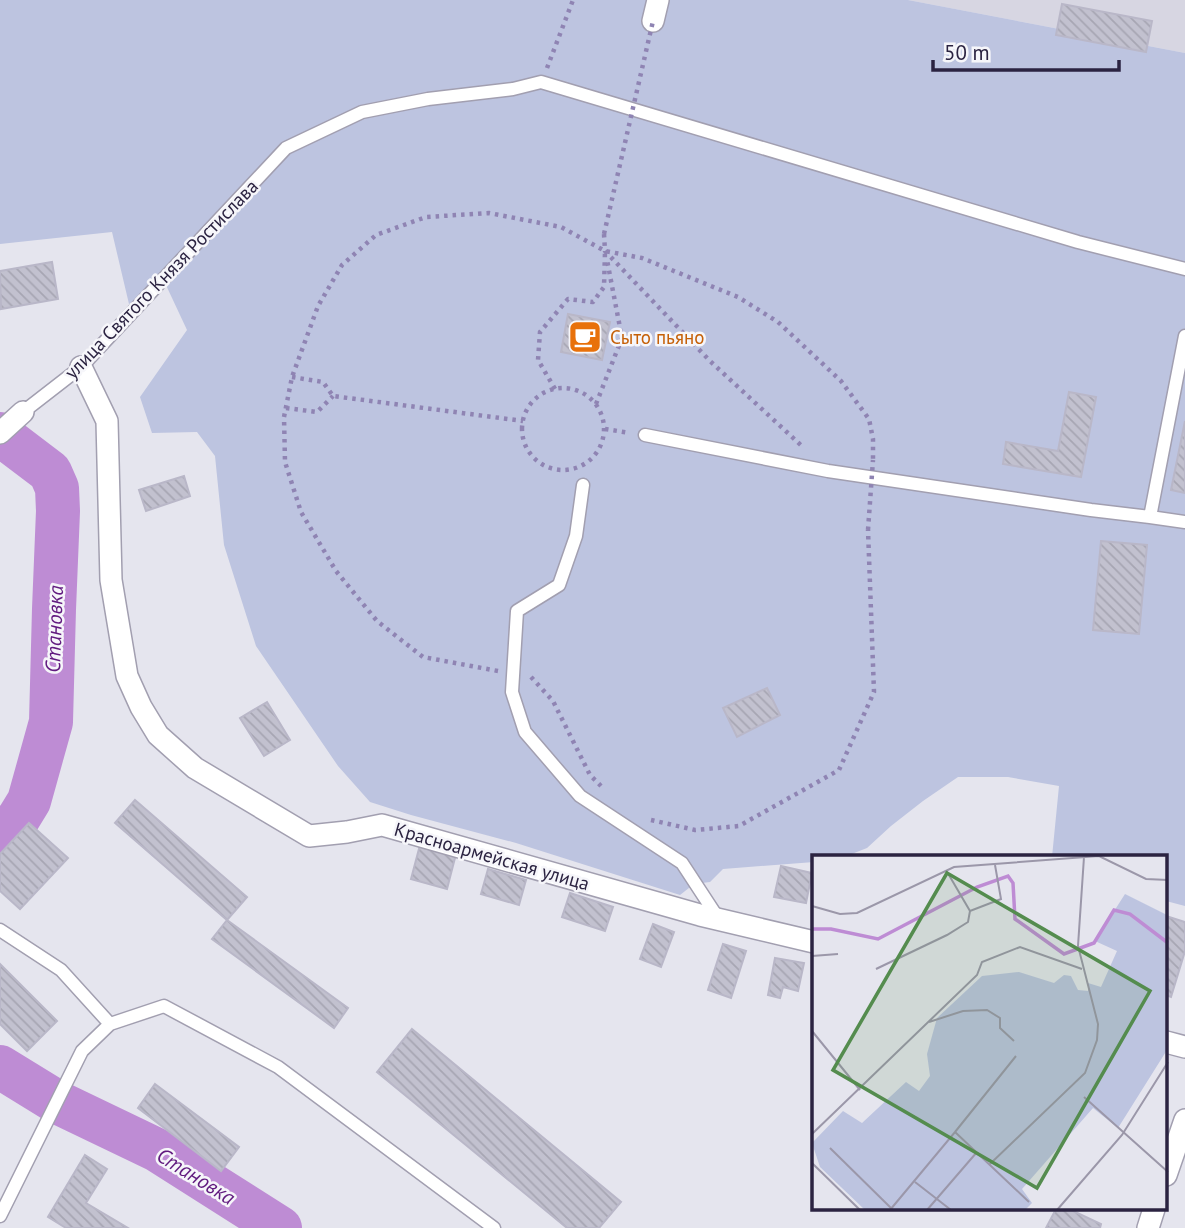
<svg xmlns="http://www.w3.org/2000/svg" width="1185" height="1228" font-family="'PT Sans',sans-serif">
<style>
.built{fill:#d7d6e2}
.park{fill:#bdc4e0}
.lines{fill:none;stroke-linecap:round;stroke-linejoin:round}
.river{stroke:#be8cd4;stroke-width:44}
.building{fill:url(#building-back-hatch);stroke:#b9b7c8;stroke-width:2}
.lane-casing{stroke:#a29fb0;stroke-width:15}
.street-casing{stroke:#a29fb0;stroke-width:24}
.path{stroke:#8f84b3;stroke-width:4.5;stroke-dasharray:3.5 5;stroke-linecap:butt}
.lane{stroke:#fff;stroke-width:12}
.street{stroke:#fff;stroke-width:21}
.path-bridge{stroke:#8f84b3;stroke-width:4.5;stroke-dasharray:3.5 5;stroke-linecap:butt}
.labels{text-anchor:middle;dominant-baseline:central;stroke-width:5;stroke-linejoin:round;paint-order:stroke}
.street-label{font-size:19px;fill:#2b2341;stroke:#f6f6fa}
.food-label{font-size:19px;fill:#c56008;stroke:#f6f6fa;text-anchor:start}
.water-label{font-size:21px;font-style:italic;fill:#611b7f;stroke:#f6f6fa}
.inset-river{fill:none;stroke:#be8cd4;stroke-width:3.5}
.inset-road{fill:none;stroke:#9b97a9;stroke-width:2}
.view{fill:#548c4e;fill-opacity:0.15;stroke:#548c4e;stroke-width:3.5}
.inset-edge{fill:none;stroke:#2b2341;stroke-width:3.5}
</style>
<defs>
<pattern id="building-back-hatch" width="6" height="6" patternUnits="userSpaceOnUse" patternTransform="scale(1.75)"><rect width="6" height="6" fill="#c2c1cf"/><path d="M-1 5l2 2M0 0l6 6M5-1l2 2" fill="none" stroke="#a7a6b3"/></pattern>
</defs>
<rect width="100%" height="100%" fill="#e5e5ee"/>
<path class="built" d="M908,0H1185V53Z"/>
<path class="park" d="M0,0H908L1185,53V906L1166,901V857H1052L1059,786L1008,777H958L923,801L891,826L867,848L844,857H814V862L723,869L710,882L694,884L680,895L516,843L411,815L370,802L338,766L256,646L224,545L215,456L197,432L152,433L140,397L187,330L165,283L129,304L112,232L0,244Z"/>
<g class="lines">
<path class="river" d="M0,434L50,472L57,488L58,511L54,609L51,722L29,801L18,819L0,836
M0,1067L57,1102L157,1150L280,1228"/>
</g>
<path class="building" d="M1062,4L1152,21L1146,52L1056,35Z
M52,262L58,299L1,309L0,271Z
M568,314L610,322L602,360L561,352Z
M1069,392L1096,397L1081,477L1003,464L1006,442L1058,451Z
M1185,421V493L1171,490Z
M184,476L190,496L146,511L139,490Z
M1101,541L1147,545L1139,634L1093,630Z
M767,688L780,715L737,737L723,708Z
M267,702L290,740L264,756L240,718Z
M135,800L247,897L227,920L115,823Z
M29,823L68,858L20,909L0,891V854Z
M420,845L456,854L447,889L411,879Z
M781,866L812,873L806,903L774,897Z
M488,869L526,880L519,905L481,894Z
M570,893L613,907L605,931L562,917Z
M1166,916L1185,922V951L1171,997L1166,995Z
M227,920L348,1008L334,1028L212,939Z
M653,924L674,932L661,967L640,959Z
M723,944L746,951L731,998L708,990Z
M775,958L804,963L798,991L783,987L780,998L768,995Z
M0,964L57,1021L27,1051L0,1024Z
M412,1029L621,1202L599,1228H567L377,1072Z
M155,1084L239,1147L221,1171L138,1108Z
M85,1155L107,1169L86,1203L128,1228H66L48,1217Z
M1056,1209H1069L1101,1224L1100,1228H1046Z"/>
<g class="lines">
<defs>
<path id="lane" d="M1185,336L1150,517L1185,522
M23,412L81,367L286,148L362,112L428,99L513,89L541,82L1078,242L1185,269
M645,435L828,471L1091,510L1150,517
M583,485L576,536L559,585L517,611L512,692L525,732L580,796L682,863L718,918
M0,930L61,970L110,1024L82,1051L0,1216
M110,1024L164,1006L278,1067L494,1228"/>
<path id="street" d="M653,21L658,0
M81,367L107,421L111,580L127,676L141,707L158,735L195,768L309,836L347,832L382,825L700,915L814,942
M0,433L23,412
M1166,1042L1185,1047
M1166,1175L1185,1120
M1148,1228L1154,1209"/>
</defs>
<use href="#lane" class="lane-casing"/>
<use href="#street" class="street-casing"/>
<path class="path" d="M547,68L573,0
M604,234L605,251L710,361L804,448
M292,377L323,382L333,396L523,421
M522 429a41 41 0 1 1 82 0a41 41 0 1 1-82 0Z
M555,389L538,360L540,332L568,299L593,302L604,287L605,252
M596,404L622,338L607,260
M286,408L317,412L333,396
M605,429L630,433
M498,671L423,657L377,621L336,571L301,512L285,462L284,417L292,377L318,306L342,265L376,235L426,217L489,213L561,227L605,251L642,258L738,297L778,322L841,381L869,419L873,439V459
M531,677L553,701L590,775L601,786
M651,820L695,830L739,826L839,770L874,692L868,530"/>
<use href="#lane" class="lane"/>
<use href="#street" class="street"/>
<path class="path-bridge" d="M604,234L653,21
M868,530L873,460"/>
</g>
<defs>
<symbol id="cafe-square" viewBox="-11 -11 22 22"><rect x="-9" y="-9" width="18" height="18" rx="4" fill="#e8710a" stroke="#f6f6fa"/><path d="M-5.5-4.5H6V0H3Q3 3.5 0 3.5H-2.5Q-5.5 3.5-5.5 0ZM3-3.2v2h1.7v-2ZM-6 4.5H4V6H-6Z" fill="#fff"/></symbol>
</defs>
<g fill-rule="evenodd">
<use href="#cafe-square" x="566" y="318" width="38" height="38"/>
</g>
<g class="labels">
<g class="street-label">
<text transform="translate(161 279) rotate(-46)">улица Святого Князя Ростислава</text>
<text transform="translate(492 856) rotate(16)">Красноармейская улица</text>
</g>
<g class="food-label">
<text x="610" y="337">Сыто пьяно</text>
</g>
<g class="water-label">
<text transform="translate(54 629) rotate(-88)">Становка</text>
<text transform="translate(196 1176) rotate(32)">Становка</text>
</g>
</g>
<g transform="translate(812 855)">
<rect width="355" height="355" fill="#e5e5ee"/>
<path d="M313,39L355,60V195L306,273L281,253L210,334L220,348L213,355H53L8,312L0,288L31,256L50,268L94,227L107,236L118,221L115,199L125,163L170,121L207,117L242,128L252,120L259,121L266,135L276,136V128L289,132L305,96L283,86Z" fill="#bdc4e0"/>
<path class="inset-river" d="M0,74H19L66,84L165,32L196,21L201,28L203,64L252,99L282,88L302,55L318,59L356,88"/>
<path class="inset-road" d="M134,15L158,56L189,44L183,10M0,51L28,59L45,58L142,12L287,1L334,24L356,25M0,101L26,99M64,114L135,80L156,67L158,56M117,167L151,156L175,155L188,163V173L202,186M0,176L48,235M272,242L356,317M143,277L204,201M0,279L165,120L170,107L208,92L270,114M18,293L81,355M0,308L48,355M178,309L273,218L285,185L286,169L266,91L272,2M103,327L139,355M78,355L143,277L217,347M115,355L165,297M245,355L310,280L356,207"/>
<path class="view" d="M135,18L338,136L225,333L21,215Z"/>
<rect width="355" height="355" class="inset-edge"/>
</g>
<path d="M933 60v10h186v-10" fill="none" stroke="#2b2341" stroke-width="3.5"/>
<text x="944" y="60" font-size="21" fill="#2b2341" stroke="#f6f6fa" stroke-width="5" paint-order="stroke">50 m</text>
</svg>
